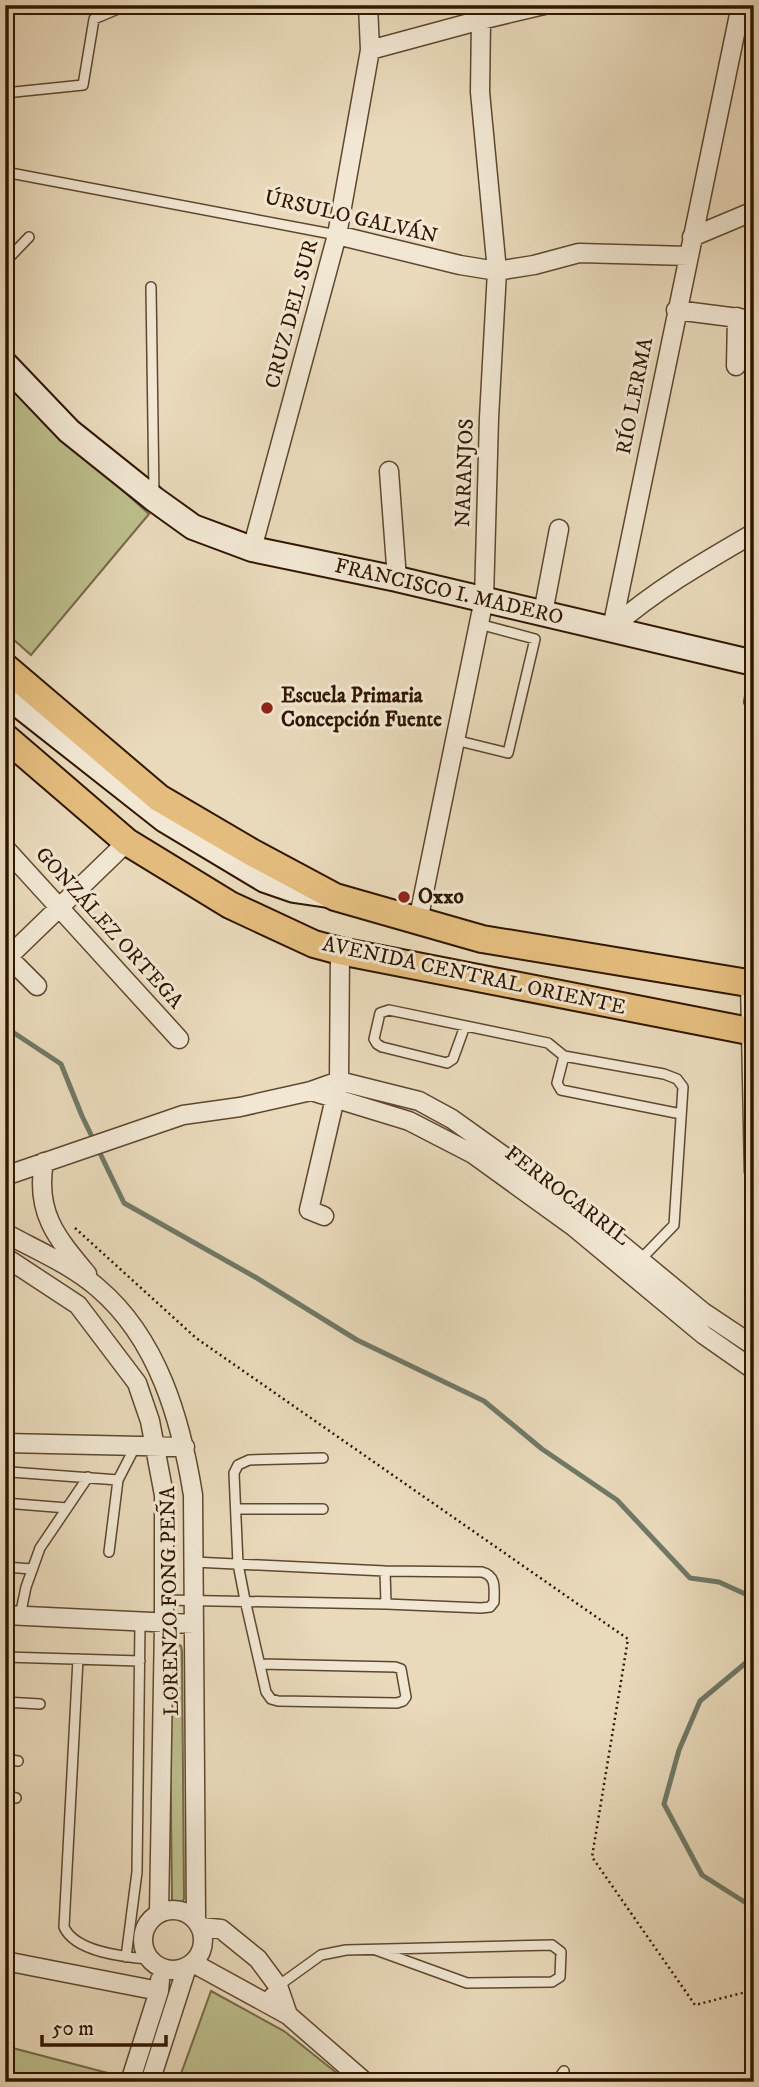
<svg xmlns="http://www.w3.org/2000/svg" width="759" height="2087" font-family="'IM FELL DW Pica',serif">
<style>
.green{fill:#bcbe8c;stroke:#766a46;stroke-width:2}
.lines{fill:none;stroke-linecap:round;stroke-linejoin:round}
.stream{stroke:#6f7967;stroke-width:5}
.lane-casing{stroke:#5f472f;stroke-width:12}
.street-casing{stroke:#5f472f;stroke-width:21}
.secondary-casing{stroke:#311600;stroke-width:28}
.primary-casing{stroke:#311600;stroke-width:30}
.path{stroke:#311600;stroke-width:2.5;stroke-dasharray:2 3.5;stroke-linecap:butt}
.lane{stroke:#f1e7d3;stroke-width:9}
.street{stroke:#f1e7d3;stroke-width:18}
.secondary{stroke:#f1e7d3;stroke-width:24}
.primary{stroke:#e4bd7e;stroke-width:26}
.poi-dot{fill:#8f2418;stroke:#f1e7d3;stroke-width:2.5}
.labels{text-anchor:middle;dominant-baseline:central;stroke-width:6;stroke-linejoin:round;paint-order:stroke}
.street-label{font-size:21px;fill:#311600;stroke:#f1e7d3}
.poi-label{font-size:21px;font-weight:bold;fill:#311600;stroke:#f1e7d3;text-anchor:start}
</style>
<rect width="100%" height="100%" fill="#e9dabb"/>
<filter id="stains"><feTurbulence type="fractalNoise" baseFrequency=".00286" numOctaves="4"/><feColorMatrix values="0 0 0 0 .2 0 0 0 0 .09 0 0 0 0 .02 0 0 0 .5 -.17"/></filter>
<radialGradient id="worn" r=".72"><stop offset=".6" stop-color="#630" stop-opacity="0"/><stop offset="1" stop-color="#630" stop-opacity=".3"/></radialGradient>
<path class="green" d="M5,384L149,514L31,655L5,632Z
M176,1643L181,1646L182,1651L184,1899L181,1903L176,1904L172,1901V1897L169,1649L171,1645Z
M211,1991L284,2031L348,2082H178Z
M5,2046L127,2078L126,2082H5Z"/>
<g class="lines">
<path class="stream" d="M5,1027L61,1064L82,1116L124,1203L255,1277L357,1340L484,1401L542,1449L617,1500L690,1578L719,1582L754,1598
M754,1656L700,1701L679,1750L664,1804L702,1875L754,1908"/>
<defs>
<path id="lane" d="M5,93L83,85L94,19L127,5
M5,172L337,235
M5,262L29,237
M151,287L154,495
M754,673L749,702L754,703
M455,740L508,753L535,639L479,624
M465,1026L453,1059L447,1063L382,1047L377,1044L374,1039L380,1013L389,1010L548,1043L564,1056
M640,1260L674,1225L683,1087L677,1079L664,1074L564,1056L557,1083L561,1090L681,1114
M5,1473L11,1472L118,1480
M5,1503L67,1508
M236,1509H323
M109,1552L118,1480L135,1447
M5,1567L32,1569
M385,1571L386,1604
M164,1600L386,1604L481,1608L490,1607L494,1602C494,1589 497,1576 482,1572L385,1571L194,1562
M20,1616L26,1587L40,1548L88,1477
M5,1657L140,1661
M78,1659L64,1927C75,1952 124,1957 149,1959
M260,1664L395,1667L401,1669L406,1697L403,1701L397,1703L278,1701L271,1699L266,1692L245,1600L238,1564L234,1473L238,1465L249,1460L323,1458
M5,1702L40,1704
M5,1759L18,1761
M5,1796L16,1798
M126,1957L137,1872L140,1623
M262,2001L278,1986L321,1955L346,1950L552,1945L561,1952L560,1977L552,1982L467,1983L376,1950
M556,2082L564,2071"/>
<path id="street" d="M370,50L481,20L544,5
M337,235L460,265L497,271L534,265L579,253L689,256
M692,237L754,211
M676,310L754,320
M736,366L737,317
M389,471L397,579
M252,549L337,235L370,50L368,5
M543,613L559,529
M612,628L741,5
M612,628C655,590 704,562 754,533
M5,848L179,1039
M418,921L484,599L489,418L497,271L480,92L481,20
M8,957L37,986
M5,960L127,842
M750,984L754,1172
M311,1091L409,1121L473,1154L574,1227L704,1335L754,1370
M44,1162C35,1212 56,1237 87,1274
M5,1176L183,1115L240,1107L311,1091L339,1081L419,1101L452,1119L582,1212L703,1312L754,1346
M324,1216L309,1210L339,1081L340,951
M5,1233C36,1250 72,1265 98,1288C158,1339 181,1420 193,1495L196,1920
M5,1257L78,1305L137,1383L150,1421L164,1495V1625L159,1913
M5,1443L185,1447
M5,1615L194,1624
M143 1940a30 30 0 1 1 60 0a30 30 0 1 1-60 0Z
M200,1927L221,1929L258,1959L278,1986L288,2015
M5,1961L159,1991
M193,1963L288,2015L365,2082
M130,2082L159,1991L160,1980
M150,2082L187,1967"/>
<path id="secondary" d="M5,364L69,431L154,499L193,527L252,549L397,579L754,663
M5,694L165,820L265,880L294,890L328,895"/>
<path id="primary" d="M5,667L159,798L251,852L335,897L482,939L754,984
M5,737L127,842L230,905L314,944L340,951L754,1032"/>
</defs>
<use href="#lane" class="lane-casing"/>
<use href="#street" class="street-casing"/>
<use href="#secondary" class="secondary-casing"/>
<use href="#primary" class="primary-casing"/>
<path class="path" d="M75,1228L196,1338L628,1639L592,1857L695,2005L754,1990"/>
<use href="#lane" class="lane"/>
<use href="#street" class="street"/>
<use href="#secondary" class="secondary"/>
<use href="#primary" class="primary"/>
</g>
<g class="poi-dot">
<circle cx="267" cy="708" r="7"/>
<circle cx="404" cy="897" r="7"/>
</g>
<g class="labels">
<g class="street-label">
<text transform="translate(351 217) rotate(13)">ÚRSULO GALVÁN</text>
<text transform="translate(292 314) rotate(-75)">CRUZ DEL SUR</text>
<text transform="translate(635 396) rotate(-79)">RÍO LERMA</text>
<text transform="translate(465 473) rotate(-88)">NARANJOS</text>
<text transform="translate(449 592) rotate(13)">FRANCISCO I. MADERO</text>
<text transform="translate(109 928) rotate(48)">GONZÁLEZ ORTEGA</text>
<text transform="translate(474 976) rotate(12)">AVENIDA CENTRAL ORIENTE</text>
<text transform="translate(567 1196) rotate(37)">FERROCARRIL</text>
<text transform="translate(170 1601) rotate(-91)">LORENZO FONG PEÑA</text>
</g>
<g class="poi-label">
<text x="281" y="696">Escuela Primaria<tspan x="281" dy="24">Concepción Fuente</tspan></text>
<text x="418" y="897">Oxxo</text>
</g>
</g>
<rect width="759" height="2087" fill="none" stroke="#e9dabb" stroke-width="28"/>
<rect x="7" y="7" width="745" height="2073" fill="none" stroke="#311600" stroke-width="3.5"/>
<rect x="14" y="14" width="731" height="2059" fill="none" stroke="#311600" stroke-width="2"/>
<path d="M42 2035v10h124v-10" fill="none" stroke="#311600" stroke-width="3.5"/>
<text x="52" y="2035" font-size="21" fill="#311600" stroke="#f1e7d3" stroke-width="5" paint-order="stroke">50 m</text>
<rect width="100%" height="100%" filter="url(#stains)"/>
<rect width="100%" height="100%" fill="url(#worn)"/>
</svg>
